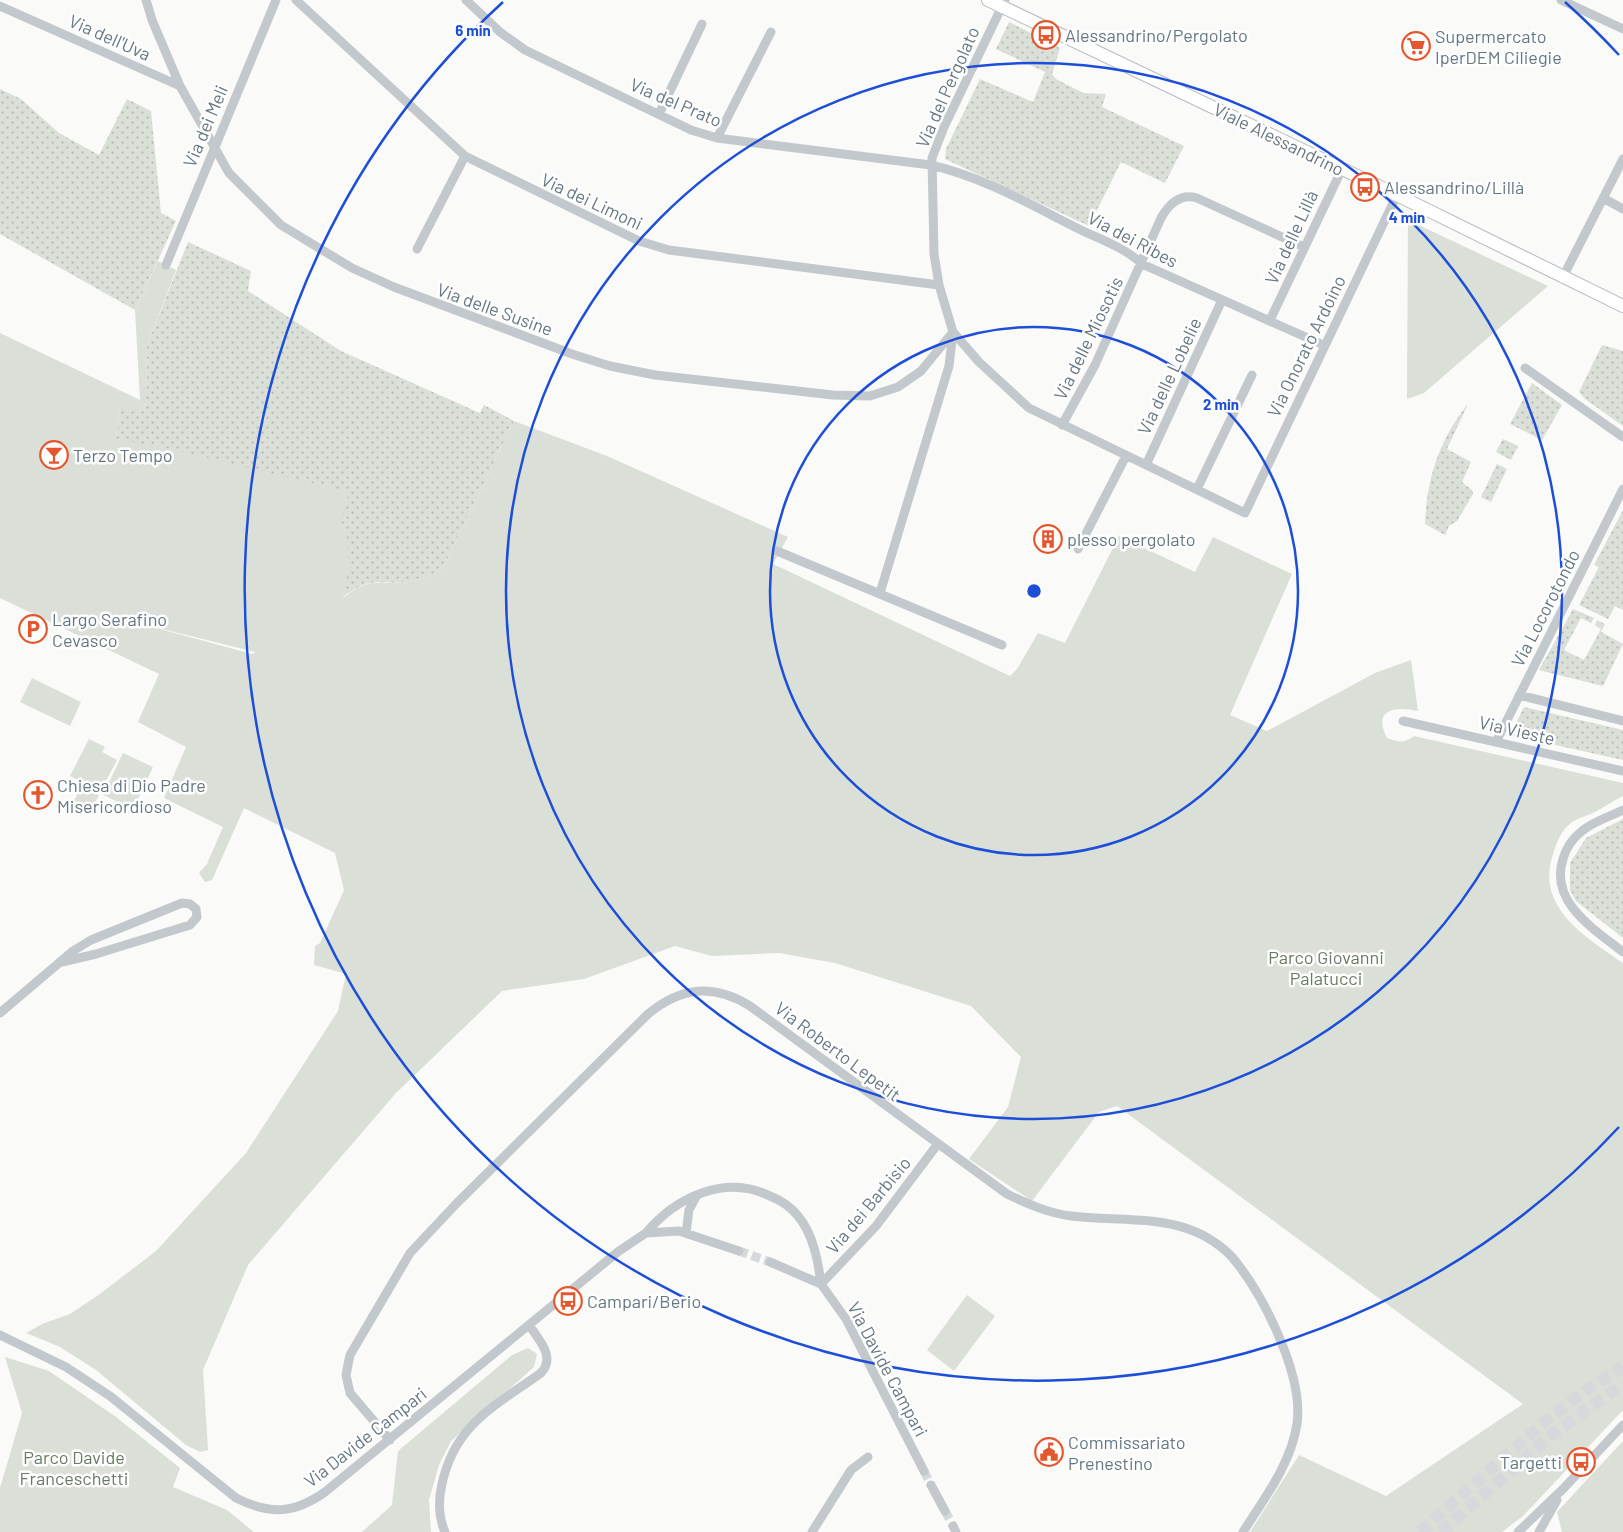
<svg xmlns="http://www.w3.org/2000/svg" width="1623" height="1532" viewBox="0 0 1623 1532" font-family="Barlow,sans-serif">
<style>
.grass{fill:url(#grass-dots)}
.green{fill:#dadfd7;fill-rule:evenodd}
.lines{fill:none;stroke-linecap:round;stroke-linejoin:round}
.street-tunnel{stroke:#d5d9db;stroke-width:9;stroke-dasharray:9 4.5;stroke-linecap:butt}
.secondary-tunnel{stroke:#d5d9db;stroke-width:12;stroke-dasharray:12 6;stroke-linecap:butt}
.secondary-casing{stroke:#b3babf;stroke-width:14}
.street{stroke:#c3c8cc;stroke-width:9}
.secondary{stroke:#fff;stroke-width:12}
.ring{fill:none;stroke:#1d4ed8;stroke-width:2.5}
.labels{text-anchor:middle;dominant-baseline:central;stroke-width:5;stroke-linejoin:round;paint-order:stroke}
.poi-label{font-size:18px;fill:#657683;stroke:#fff;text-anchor:start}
.street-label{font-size:18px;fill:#657683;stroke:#fff}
.park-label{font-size:18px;fill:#687a64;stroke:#fff}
.centre{fill:#1d4ed8;stroke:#fff;stroke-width:2.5}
.ring-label{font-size:15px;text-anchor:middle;font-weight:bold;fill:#1d4ed8;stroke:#fff;stroke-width:5;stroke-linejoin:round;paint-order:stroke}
</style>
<defs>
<pattern id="grass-dots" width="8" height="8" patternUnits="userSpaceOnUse" patternTransform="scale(1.25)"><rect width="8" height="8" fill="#dadfd7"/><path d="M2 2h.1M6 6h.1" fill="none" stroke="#b4b9b4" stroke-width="1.8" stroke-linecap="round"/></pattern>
</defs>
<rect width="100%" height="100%" fill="#fafaf8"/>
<!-- grass -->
<path class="grass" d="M 1009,22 L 1060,48 L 1052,74 L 1056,79 L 1083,93 L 1106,94 L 1102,107 L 1184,146 L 1165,183 L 1121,162 L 1089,226 L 945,159 L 946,149 L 980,79 L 1033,102 L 1045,72 L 996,49 Z
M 0,89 L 21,99 L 59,133 L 99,155 L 127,99 L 151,111 L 161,213 L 176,221 L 135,310 L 0,234 Z
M 188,242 L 251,271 L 248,291 L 341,351 L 480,413 L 484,405 L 514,421 L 442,570 C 432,574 420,580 409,582 C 377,585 371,575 342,598 C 349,568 351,551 341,521 L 116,439 L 120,409 L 141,409 L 146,403 L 147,345 Z
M 1602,345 L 1623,351 L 1623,426 L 1585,399 L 1579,392 Z
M 1532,383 L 1562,405 L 1542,440 L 1510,424 Z
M 1468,404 L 1447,449 L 1471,462 L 1462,482 L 1472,490 L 1473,494 L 1457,521 L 1449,526 L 1445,535 L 1425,524 C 1427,478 1439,440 1468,404 Z
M 1503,439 L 1518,446 L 1511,460 L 1496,452 Z
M 1497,464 L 1507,469 L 1491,502 L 1481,497 Z
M 1623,510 L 1623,610 L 1615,606 L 1608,619 L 1579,605 L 1599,567 L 1594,565 Z
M 1573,609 L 1594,618 L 1591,623 L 1581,618 L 1564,650 L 1584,660 L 1601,629 L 1595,625 L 1597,620 L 1605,624 L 1601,632 L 1623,644 L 1603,686 L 1539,670 Z
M 1524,707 L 1623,730 L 1623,760 L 1510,735 Z
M 1623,819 L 1623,938 L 1576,901 L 1570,890 L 1570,863 L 1586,838 Z"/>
<!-- green -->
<path class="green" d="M 1408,220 L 1548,286 L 1424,393 L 1407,399 Z
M 158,261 L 176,270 L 147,345 L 146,403 L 141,409 L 120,409 L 116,439 L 171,449 L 349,492 L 341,521 L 348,541 L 349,567 L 343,598 C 372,575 377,586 409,582 C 420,580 432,574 442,570 L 514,421 L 607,456 L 788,537 L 773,564 L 1010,676 L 1017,669 L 1038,633 L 1065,643 L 1119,536 L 1195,572 L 1213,537 L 1292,574 L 1230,715 L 1267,731 L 1375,673 L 1411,660 L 1418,711 C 1395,706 1372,709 1387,738 C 1399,743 1404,743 1414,736 L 1623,783 L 1623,796 C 1613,801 1603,808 1593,813 C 1586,816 1578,818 1572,822 C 1561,830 1557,842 1553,854 C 1535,908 1586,937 1623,963 L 1623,1410 L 1523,1516 L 1502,1532 L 1250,1532 L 1299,1455 L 1386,1496 L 1523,1404 L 1117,1106 L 1099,1112 L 1032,1201 L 969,1159 L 1008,1107 L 1021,1057 L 971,1006 L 835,963 L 779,953 L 712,956 L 675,946 L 584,979 L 502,991 L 396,1093 L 248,1265 L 203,1370 L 208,1450 L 200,1452 L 186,1445 L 96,1370 L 60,1347 L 26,1333 L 42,1324 L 70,1314 L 100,1294 L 156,1251 L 246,1153 L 338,1011 L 346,974 L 314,965 L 315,946 L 320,943 L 344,890 L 335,853 L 244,808 L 212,880 L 205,882 L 199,873 L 207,864 L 223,827 L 164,798 L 186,747 L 138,722 L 159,674 L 0,598 L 0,333 L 140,400 L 135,310 ZM 138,623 L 255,652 L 255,653 L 252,654 Z
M 32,678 L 81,702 L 70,726 L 20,702 Z
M 89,739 L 105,747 L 102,752 L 117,760 L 100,792 L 70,776 Z
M 123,753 L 153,767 L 133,809 L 103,795 Z
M 81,786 L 99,795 L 91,810 L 74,801 Z
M 967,1295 L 995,1316 L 954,1371 L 927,1350 Z
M 528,1348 L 537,1354 L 534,1367 L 451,1441 L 439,1465 L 429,1500 L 431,1532 L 362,1532 L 392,1505 L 398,1451 L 512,1355 Z
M 5,1357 L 49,1371 L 116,1417 L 180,1468 L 173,1487 L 227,1510 L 254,1532 L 0,1532 L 0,1488 L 22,1413 Z
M 1623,1441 L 1623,1532 L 1562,1532 L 1557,1512 Z"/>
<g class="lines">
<!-- street-tunnel -->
<path class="street-tunnel" d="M 739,1251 L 770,1262
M 924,1471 L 931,1485
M 945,1511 L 953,1526"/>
<!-- secondary-tunnel -->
<path class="secondary-tunnel" d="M 1420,1532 L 1548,1419 L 1585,1391 L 1623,1367
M 1441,1532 L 1555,1432 L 1623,1384"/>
<defs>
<path id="secondary" d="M 988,0 L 1397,195 L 1623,306"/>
</defs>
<!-- secondary casing -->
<use href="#secondary" class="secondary-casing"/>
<!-- street -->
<path class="street" d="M 146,0 L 152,20 L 180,86 L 229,173 L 281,225 L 352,268 L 394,287 L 572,354 L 610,366 L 655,375 L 833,395 L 870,396 L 898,387 L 921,371 L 953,332
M 296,0 L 465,156 L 639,241 L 669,250 L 939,285
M 466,0 L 500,32 L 525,50 L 691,130 L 717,138 L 931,165 C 983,177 1031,205 1079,229 C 1099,239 1126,248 1142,264 L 1319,343
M 1005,0 L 944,127 L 932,158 L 934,254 L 939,285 L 953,332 L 979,362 L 1029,408 L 1245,513 L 1397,195
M 1561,0 L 1623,29
M 0,6 L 180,86
M 659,114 L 702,24
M 717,138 L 771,32
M 1603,198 L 1623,209
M 417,249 L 465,156
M 166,265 L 276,0
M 1563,277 L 1623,159
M 1270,320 L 1342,169
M 1525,368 L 1623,437
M 1062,425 L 1095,365 L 1161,218 C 1169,204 1180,193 1197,198 L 1304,247
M 1146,465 L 1222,300
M 1197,489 L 1252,375
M 1078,549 L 1126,456
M 777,551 L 1002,645
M 880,593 L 949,366 L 953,332
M 1519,695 L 1623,721
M 1403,721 L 1623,771
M 1496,742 L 1623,489
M 1623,810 C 1609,817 1594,821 1582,831 C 1573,838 1566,848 1563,859 C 1549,902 1594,929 1623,952
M 0,1013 L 73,951 L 91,940 L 182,903 L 190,904 L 196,909 L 197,917 L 190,925 L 96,954 L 62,962
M 646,1233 C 676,1197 725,1174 770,1196 C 780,1200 791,1207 798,1216 C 813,1234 818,1260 821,1284
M 686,1233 L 689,1210 L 697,1195
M 770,1262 L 821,1284 L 846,1319 L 924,1471
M 821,1284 L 876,1226 L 937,1145
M 0,1335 L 66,1367 L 110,1396 L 236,1498 C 270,1515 294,1514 325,1492 L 619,1251 L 646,1233 L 679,1231 L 739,1251
M 390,1440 L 350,1393 L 346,1375 L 350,1355 L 410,1253 L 457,1203 L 648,1014 C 681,987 713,983 750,1006 L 1007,1194 C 1028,1204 1048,1213 1071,1216 C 1111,1221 1153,1216 1191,1230 C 1205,1235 1222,1246 1232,1257 C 1263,1294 1304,1375 1297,1424 C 1291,1464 1264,1499 1243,1532
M 931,1485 L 945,1511
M 953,1526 L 956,1532
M 445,1532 C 438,1516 438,1501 442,1484 C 455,1424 495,1406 541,1373 C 556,1357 539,1340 529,1325
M 812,1532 L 851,1470 L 868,1457
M 1518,1532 L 1563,1489 L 1623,1425
M 1539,1532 L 1557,1500"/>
<!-- secondary -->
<use href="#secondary" class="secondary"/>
</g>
<!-- distance rings -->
<g class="ring">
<circle cx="1034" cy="591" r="264"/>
<circle cx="1034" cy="591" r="528"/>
<path d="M1619 1127A793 793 0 1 1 503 2M1565 2A793 793 0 0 1 1619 55"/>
</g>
<!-- icons -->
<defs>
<symbol id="bus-ring" viewBox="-11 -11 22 22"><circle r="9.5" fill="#fff" stroke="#e4572e" stroke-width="1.5"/><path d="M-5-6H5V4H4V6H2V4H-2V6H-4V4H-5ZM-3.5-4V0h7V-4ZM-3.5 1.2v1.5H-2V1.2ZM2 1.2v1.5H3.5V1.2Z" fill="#e4572e"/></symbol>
<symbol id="supermarket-ring" viewBox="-11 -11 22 22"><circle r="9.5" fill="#fff" stroke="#e4572e" stroke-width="1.5"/><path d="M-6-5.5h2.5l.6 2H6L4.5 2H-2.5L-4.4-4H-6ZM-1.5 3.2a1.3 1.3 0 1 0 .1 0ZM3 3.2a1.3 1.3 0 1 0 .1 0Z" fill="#e4572e"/></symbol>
<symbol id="bar-ring" viewBox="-11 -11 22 22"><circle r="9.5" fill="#fff" stroke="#e4572e" stroke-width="1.5"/><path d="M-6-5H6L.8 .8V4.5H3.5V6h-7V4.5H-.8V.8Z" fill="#e4572e"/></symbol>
<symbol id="building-ring" viewBox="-11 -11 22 22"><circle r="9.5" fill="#fff" stroke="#e4572e" stroke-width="1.5"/><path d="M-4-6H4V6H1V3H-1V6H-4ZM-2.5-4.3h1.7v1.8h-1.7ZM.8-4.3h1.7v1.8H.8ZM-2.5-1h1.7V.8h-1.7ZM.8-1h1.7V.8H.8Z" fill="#e4572e"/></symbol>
<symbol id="parking-ring" viewBox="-11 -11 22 22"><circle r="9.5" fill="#fff" stroke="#e4572e" stroke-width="1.5"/><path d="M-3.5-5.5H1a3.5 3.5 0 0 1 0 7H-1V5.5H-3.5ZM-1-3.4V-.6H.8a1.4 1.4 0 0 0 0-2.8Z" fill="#e4572e"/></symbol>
<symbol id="church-ring" viewBox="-11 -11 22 22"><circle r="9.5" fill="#fff" stroke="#e4572e" stroke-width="1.5"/><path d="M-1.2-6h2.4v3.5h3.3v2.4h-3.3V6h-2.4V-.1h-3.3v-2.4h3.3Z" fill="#e4572e"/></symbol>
<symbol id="civic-ring" viewBox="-11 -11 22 22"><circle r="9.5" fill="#fff" stroke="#e4572e" stroke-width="1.5"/><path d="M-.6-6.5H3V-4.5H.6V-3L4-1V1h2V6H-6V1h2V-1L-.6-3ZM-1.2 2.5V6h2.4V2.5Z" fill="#e4572e"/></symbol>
</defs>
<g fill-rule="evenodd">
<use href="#bus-ring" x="1030" y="19" width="32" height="32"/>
<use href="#supermarket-ring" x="1400" y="30" width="32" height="32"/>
<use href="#bus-ring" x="1349" y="171" width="32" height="32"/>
<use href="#bar-ring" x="38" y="439" width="32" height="32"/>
<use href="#building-ring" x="1032" y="523" width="32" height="32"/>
<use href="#parking-ring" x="17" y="613" width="32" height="32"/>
<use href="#church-ring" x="22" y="779" width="32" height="32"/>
<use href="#bus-ring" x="552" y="1285" width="32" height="32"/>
<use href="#civic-ring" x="1033" y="1436" width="32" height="32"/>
<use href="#bus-ring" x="1565" y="1446" width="32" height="32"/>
</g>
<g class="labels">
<!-- poi labels -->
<g class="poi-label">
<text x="1065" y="35">Alessandrino/Pergolato</text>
<text x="1435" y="36">Supermercato<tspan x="1435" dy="21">IperDEM Ciliegie</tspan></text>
<text x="1384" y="187">Alessandrino/Lillà</text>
<text x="73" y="455">Terzo Tempo</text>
<text x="1067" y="539">plesso pergolato</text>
<text x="52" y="619">Largo Serafino<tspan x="52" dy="21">Cevasco</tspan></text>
<text x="57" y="785">Chiesa di Dio Padre<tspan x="57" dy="21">Misericordioso</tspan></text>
<text x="587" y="1301">Campari/Berio</text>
<text x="1068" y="1442">Commissariato<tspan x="1068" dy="21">Prenestino</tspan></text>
<text x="1562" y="1462" text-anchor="end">Targetti</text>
</g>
<!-- street labels -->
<g class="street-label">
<text transform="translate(110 37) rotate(24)">Via dell'Uva</text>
<text transform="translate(947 87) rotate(-66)">Via del Pergolato</text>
<text transform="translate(676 102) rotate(23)">Via del Prato</text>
<text transform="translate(205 126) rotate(-67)">Via dei Meli</text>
<text transform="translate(1279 139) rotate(26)">Viale Alessandrino</text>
<text transform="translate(592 201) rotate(25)">Via dei Limoni</text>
<text transform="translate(1291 237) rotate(-65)">Via delle Lillà</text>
<text transform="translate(1133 239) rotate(28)">Via dei Ribes</text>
<text transform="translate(495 309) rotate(20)">Via delle Susine</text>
<text transform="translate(1088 338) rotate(-64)">Via delle Miosotis</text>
<text transform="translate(1306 346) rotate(-64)">Via Onorato Ardoino</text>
<text transform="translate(1169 376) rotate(-65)">Via delle Lobelie</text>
<text transform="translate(1545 608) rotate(-63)">Via Locorotondo</text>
<text transform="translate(1517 730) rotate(13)">Via Vieste</text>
<text transform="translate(838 1051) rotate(37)">Via Roberto Lepetit</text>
<text transform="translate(868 1205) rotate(-50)">Via dei Barbisio</text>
<text transform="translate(888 1369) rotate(62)">Via Davide Campari</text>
<text transform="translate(365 1437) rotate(-38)">Via Davide Campari</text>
</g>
<!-- park labels -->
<g class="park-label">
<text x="1326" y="957">Parco Giovanni<tspan x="1326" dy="21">Palatucci</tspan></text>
<text x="74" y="1457">Parco Davide<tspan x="74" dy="21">Franceschetti</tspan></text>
</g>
</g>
<circle cx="1034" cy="591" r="8" class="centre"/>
<g class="ring-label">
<text x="473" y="36">6 min</text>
<text x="1407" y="223">4 min</text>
<text x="1221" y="410">2 min</text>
</g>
</svg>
